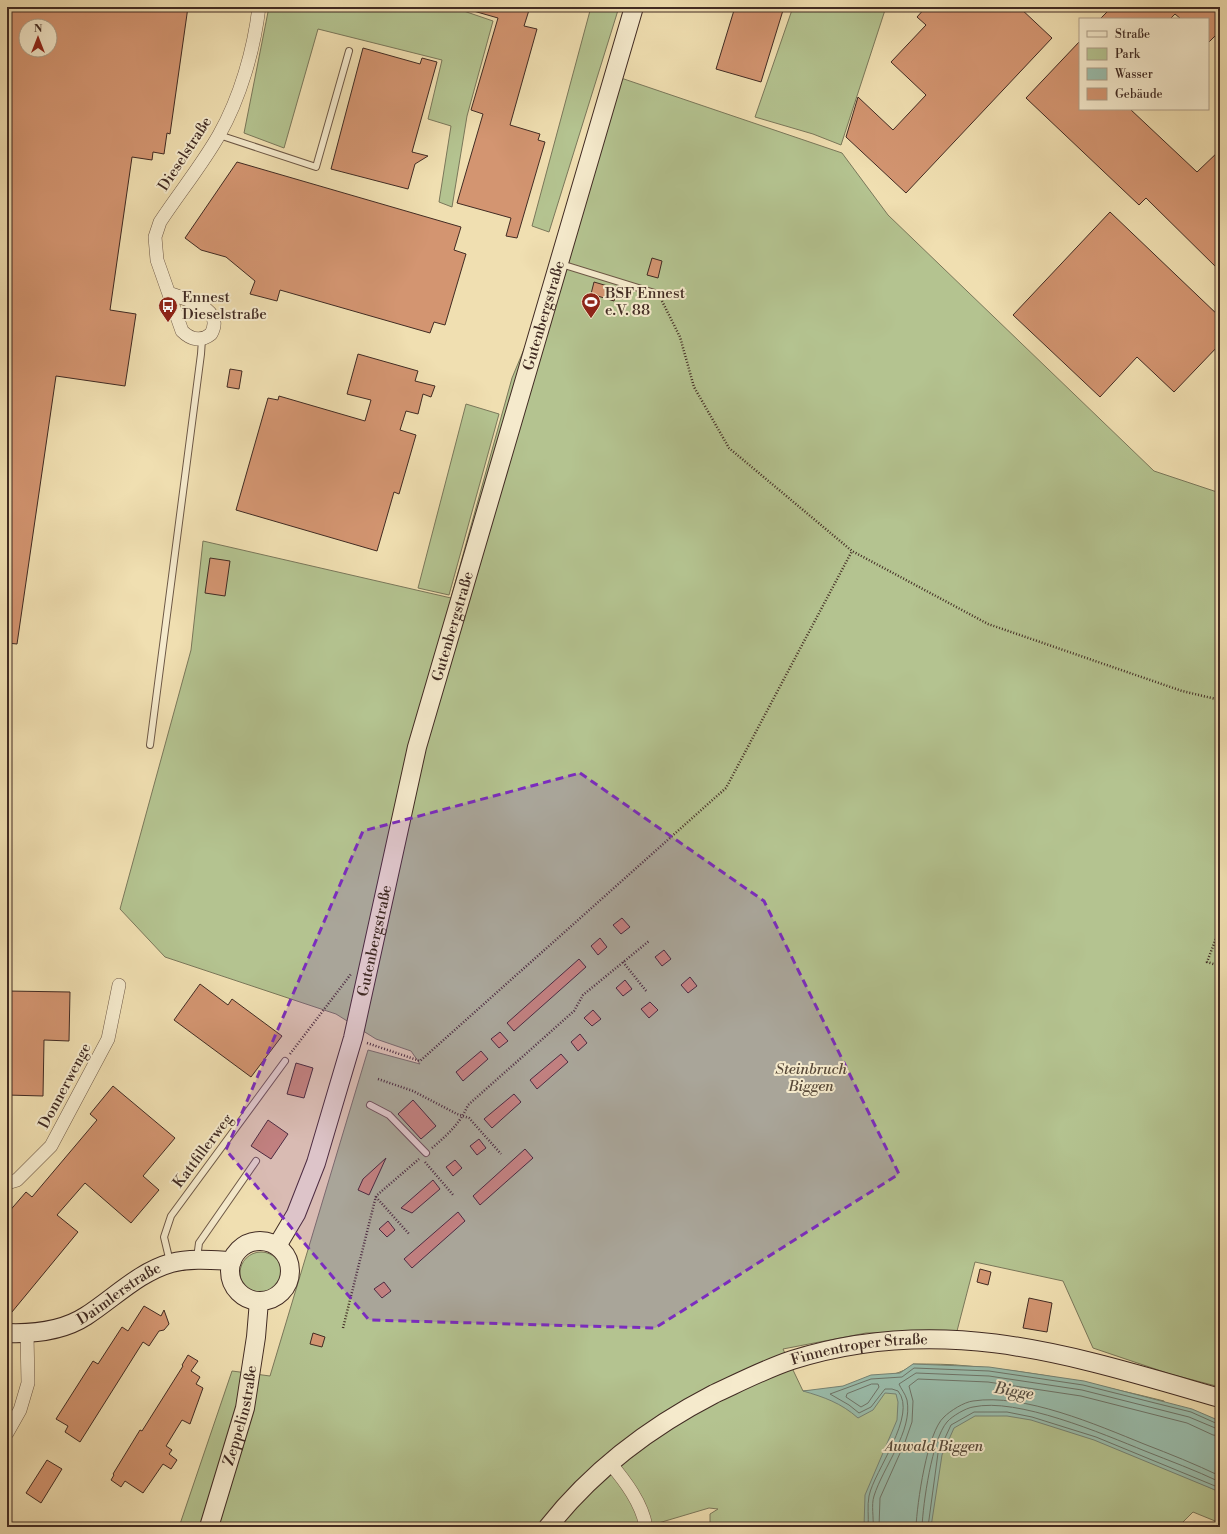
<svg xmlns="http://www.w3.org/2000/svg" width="1227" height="1534" viewBox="0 0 1227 1534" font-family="'Libre Bodoni',serif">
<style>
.green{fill:#b4c390;stroke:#7a775a}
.water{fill:#9abdac;stroke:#768375}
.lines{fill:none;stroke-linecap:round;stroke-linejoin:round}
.shore{stroke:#6e7468;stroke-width:1}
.building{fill:#d39571;stroke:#412b23;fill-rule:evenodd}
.lane-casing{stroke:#6d5846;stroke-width:8}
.street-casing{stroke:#6d5846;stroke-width:14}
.secondary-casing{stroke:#412b23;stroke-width:20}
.path{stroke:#412b23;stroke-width:2.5;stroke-dasharray:1 2;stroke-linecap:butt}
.lane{stroke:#f5eacc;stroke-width:6}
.street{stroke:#f5eacc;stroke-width:13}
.secondary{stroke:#f5eacc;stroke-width:18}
.marked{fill:#7b2cbf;fill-opacity:0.2;stroke:#7b2cbf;stroke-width:3;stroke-dasharray:8 5;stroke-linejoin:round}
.labels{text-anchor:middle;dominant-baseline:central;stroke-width:4;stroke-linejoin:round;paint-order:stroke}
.street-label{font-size:15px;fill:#412b23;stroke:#f5eacc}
.poi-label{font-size:15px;fill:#412b23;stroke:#f5eacc;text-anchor:start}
.park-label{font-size:15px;font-style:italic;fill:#584939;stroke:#f5eacc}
.water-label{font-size:16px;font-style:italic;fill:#575045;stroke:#f5eacc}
</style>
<rect width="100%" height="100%" fill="#f0dfb1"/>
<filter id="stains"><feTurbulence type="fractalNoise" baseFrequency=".005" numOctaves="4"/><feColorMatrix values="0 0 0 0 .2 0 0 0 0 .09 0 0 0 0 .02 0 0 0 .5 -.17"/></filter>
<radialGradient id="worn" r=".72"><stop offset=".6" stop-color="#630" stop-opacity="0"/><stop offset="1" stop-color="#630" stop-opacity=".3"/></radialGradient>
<!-- green -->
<path class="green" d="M 269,7 L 452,7 L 493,21 L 467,116 L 452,207 L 439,202 L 451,126 L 428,119 L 442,60 L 318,29 L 284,148 L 244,133 Z
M 591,7 L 619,7 L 549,232 L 532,226 Z
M 793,7 L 886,7 L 841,145 L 813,134 L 755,117 Z
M 621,78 L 842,153 L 888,215 L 1154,471 L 1220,493 L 1220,1387 L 1170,1374 L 1093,1348 L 1063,1281 L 975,1262 L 957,1331 L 866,1333 L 783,1349 L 803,1391 C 810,1390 817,1391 824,1390 C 841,1387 905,1376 913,1364 C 931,1364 950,1364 968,1366 C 1034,1371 1100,1385 1164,1401 L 1186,1477 L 1220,1492 L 1220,1523 L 1193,1512 L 1178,1527 L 710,1527 L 710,1514 L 718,1509 L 709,1508 L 645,1527 L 179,1527 L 232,1371 L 270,1376 L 368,1050 L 420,1064 L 411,1051 L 376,1039 L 336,1014 L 165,957 L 120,909 L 191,650 L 203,541 L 451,598 L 512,378 L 560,263 Z
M 466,404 L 499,414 L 449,595 L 418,588 Z
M240 1273a21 21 0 1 1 42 0a21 21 0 1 1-42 0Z"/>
<!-- water -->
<path class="water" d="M 913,1364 L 989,1367 L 1084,1381 L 1192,1409 L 1220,1421 L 1220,1492 L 1094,1440 L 1031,1420 L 1007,1416 L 975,1416 L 954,1428 L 942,1455 L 931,1527 L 864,1527 L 865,1495 L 897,1420 L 898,1402 L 896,1394 L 885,1393 L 873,1410 L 858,1418 C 841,1403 824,1397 803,1391 L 843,1386 L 871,1375 L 900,1373 Z"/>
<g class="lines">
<!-- shore -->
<path class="shore" d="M 872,1384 L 878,1384 L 879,1387 L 868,1403 L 861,1407 L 846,1397 L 847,1394 Z
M 868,1527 C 869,1517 867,1506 869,1496 C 874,1471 918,1415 898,1391 L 892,1389 L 885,1389 L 871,1407 L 859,1413 L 849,1405 L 830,1394 L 871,1379 L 902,1377 L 914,1368 L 989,1371 L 1083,1385 L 1191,1412 L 1220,1425
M 873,1527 C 874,1518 871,1505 874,1496 C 883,1467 913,1431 907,1400 C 905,1393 901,1389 899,1384 L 916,1373 L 989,1376 L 1082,1390 L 1189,1417 L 1220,1430
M 879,1527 L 880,1498 L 905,1442 L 912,1422 L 913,1401 L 909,1386 L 918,1379 L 988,1382 L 1081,1396 L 1187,1423 L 1213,1435 L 1220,1436
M 916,1527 C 917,1504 927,1432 944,1417 C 950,1411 964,1402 973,1401 C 1024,1393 1097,1425 1144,1444 C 1170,1454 1195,1464 1220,1476
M 922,1527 C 923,1504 932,1439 947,1422 C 952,1416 966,1408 973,1407 C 1017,1397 1103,1434 1145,1451 C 1170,1461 1195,1470 1220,1482
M 928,1527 L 938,1453 L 951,1425 L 974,1412 L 1007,1412 L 1032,1417 L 1096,1437 L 1220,1488"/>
</g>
<!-- building -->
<path class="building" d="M 7,7 L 188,7 L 170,134 L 167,133 L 164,154 L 153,152 L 152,160 L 132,157 L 110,310 L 136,314 L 125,386 L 56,376 L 17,644 L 7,643 ZM 26,26 L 50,26 L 50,50 L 26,50 Z
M 470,7 L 530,7 L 524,26 L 537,29 L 510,125 L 540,134 L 538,140 L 545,142 L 517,238 L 506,236 L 511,218 L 457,203 L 483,114 L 471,110 L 498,18 L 470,10 Z
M 735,7 L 784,7 L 761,82 L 716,69 Z
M 926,7 L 1019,7 L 1052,38 L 906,193 L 846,137 L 858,97 L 893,130 L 926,95 L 891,62 L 926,25 L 917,17 Z
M 1112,7 L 1220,7 L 1220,31 L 1208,43 L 1208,19 L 1181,19 L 1175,14 L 1170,19 L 1100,19 Z
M 1080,41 L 1080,109 L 1130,109 L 1197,172 L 1220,150 L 1220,271 L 1146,198 L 1139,205 L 1026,98 Z
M 363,48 L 420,64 L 422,58 L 437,62 L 412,152 L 428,156 L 415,164 L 408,189 L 331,169 Z
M 237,162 L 461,227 L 454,250 L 466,254 L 445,325 L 434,322 L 430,333 L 280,290 L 277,301 L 250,294 L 255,281 L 226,257 L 201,250 L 185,238 Z
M 1110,212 L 1220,317 L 1220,344 L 1174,392 L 1137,357 L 1100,397 L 1013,315 Z
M 652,258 L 662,261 L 658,278 L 647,275 Z
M 594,282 L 618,289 L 614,301 L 591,294 Z
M 358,354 L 418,371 L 415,381 L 435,386 L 431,397 L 423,394 L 418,414 L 406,411 L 400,430 L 416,435 L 399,494 L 394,492 L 377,551 L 236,510 L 268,398 L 278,400 L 279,396 L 365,421 L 371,400 L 347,394 Z
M 230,369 L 242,371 L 239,389 L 227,387 Z
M 210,558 L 230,561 L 225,596 L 205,593 Z
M 622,918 L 630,927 L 621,934 L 613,925 Z
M 600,938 L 607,947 L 598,955 L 591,946 Z
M 664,950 L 671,959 L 662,966 L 655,957 Z
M 579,959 L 586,967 L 514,1031 L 507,1023 Z
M 690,977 L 697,986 L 688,993 L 681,985 Z
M 625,980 L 632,989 L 623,996 L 616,988 Z
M 200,984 L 228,1005 L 232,999 L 282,1036 L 251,1077 L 174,1020 Z
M 7,991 L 70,992 L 69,1041 L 44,1040 L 43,1096 L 7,1095 Z
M 650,1002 L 658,1010 L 649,1018 L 641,1009 Z
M 593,1010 L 601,1019 L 592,1026 L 584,1018 Z
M 500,1032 L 508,1041 L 499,1048 L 491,1039 Z
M 580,1034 L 587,1043 L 578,1051 L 571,1042 Z
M 481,1051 L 488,1059 L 463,1081 L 456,1072 Z
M 561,1054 L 568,1062 L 537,1089 L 530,1080 Z
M 296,1063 L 313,1068 L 304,1098 L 287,1094 Z
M 113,1086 L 175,1138 L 143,1176 L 159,1190 L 131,1223 L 85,1183 L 57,1215 L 78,1232 L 7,1318 L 7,1214 L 26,1192 L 32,1197 L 97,1120 L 90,1114 Z
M 514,1094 L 521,1102 L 492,1128 L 484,1119 Z
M 413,1100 L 436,1126 L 421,1139 L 398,1114 Z
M 268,1120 L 288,1134 L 271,1159 L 251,1146 Z
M 479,1139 L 486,1148 L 477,1155 L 470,1146 Z
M 525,1149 L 533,1158 L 480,1205 L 473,1196 Z
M 386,1158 L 369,1195 L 358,1190 L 363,1179 Z
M 455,1160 L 462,1168 L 453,1176 L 446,1167 Z
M 433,1180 L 440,1189 L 412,1213 L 401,1208 Z
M 458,1212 L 465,1221 L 412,1268 L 404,1259 Z
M 388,1221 L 395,1230 L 387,1237 L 379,1229 Z
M 980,1269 L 991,1272 L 988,1285 L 977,1282 Z
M 384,1282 L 391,1291 L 382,1298 L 374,1289 Z
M 1029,1298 L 1052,1303 L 1047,1332 L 1023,1328 Z
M 144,1306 L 161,1316 L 164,1310 L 169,1324 L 164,1330 L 159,1331 L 149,1346 L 143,1342 L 80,1442 L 65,1432 L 68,1426 L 56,1419 L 93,1361 L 98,1364 L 122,1327 L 128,1331 Z
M 313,1333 L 325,1337 L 322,1347 L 310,1344 Z
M 188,1355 L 198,1361 L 191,1371 L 200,1377 L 196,1384 L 203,1388 L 190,1424 L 182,1420 L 166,1446 L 172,1450 L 169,1454 L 177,1460 L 171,1469 L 163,1464 L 143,1493 L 125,1481 L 121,1487 L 111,1480 L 114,1475 L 113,1474 L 140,1430 L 142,1431 L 183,1366 L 182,1365 Z
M 47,1460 L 62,1469 L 41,1503 L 26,1493 Z"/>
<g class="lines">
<defs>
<path id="lane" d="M 219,135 L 316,167 L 349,51
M 561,264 L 658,294
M 150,745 L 201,354 L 202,339
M 370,1105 L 389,1115 L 426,1153
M 197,1258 L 199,1243 L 256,1161
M 170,1262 L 164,1237 L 171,1216 L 285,1061"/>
<path id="street" d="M 169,293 C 187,300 225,308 211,334 C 201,342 191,340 182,331 L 157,260 L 155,237 L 160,222 C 179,193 202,165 219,135 C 240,98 254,50 259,7
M 7,1183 L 17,1180 L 51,1146 L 108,1039 L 119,985
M 7,1433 L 20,1410 L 28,1383 L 27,1334
M 610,1463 C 625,1481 642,1503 646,1527"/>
<g id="secondary">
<circle cx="260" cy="1271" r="30"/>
<path id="s1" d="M 277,1246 L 296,1214 L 316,1163 L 353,1038 L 417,747 L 634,7"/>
<path id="s2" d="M 7,1333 C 34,1334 63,1331 86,1316 C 114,1298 139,1272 171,1263 C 191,1258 212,1260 232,1261"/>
<path id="s3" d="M 209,1527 L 245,1408 L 256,1337 L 259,1301"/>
<path id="s4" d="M 548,1527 C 593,1470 650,1427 714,1394 C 740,1382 765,1369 792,1360 C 944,1312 1074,1356 1220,1398"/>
</g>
</defs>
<!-- lane casing -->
<use href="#lane" class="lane-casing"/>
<!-- street casing -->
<use href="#street" class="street-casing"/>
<!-- secondary casing -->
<use href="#secondary" class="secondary-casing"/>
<!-- path -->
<path class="path" d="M 662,301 L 680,337 L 694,387 L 729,448 L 852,551 L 988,624 L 1182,691 L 1220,700
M 1220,928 L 1207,962 L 1220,966
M 623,962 L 647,992
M 367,1043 L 420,1061 L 726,788 L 852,551
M 290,1054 L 351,974
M 378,1079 L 413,1091 L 457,1114 L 469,1118 L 501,1154
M 432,1148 C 447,1135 460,1124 468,1105 L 574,1011 L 583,995 L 649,941
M 425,1162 L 454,1196
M 376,1197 L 410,1235
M 343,1328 L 376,1196 L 419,1159"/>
<!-- lane -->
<use href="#lane" class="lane"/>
<!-- street -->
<use href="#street" class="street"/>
<!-- secondary -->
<use href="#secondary" class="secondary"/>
</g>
<!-- marked area -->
<path class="marked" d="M 580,773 L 764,901 L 899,1174 L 655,1328 L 369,1320 L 226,1150 L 363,831 Z"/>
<!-- icons -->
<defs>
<symbol id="stadium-pin" viewBox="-11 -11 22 30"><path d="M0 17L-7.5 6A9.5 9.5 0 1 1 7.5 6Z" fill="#8f2418" stroke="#f5eacc"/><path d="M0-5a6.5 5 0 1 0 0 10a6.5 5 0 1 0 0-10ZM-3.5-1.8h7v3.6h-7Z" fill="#fff"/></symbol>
<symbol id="bus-pin" viewBox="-11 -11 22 30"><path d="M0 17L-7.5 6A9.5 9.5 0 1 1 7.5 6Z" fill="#8f2418" stroke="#f5eacc"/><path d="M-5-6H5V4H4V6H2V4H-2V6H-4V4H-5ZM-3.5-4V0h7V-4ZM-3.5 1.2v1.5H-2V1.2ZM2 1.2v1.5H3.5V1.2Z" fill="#fff"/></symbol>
</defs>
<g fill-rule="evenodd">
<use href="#stadium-pin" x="580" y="291" width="22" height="30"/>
<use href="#bus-pin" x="157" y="295" width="22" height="30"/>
</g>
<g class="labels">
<!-- street labels -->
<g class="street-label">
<text transform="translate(185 154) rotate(-57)">Dieselstraße</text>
<text stroke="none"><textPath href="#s1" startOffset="970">Gutenbergstraße</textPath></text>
<text stroke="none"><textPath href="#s1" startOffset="646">Gutenbergstraße</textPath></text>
<text stroke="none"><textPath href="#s1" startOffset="322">Gutenbergstraße</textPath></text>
<text transform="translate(65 1086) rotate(-62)">Donnerwenge</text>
<text transform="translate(203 1151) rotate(-53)">Kattfillerweg</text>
<text stroke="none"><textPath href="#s2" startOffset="122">Daimlerstraße</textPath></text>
<text stroke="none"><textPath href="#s4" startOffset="368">Finnentroper Straße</textPath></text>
<text stroke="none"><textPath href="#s3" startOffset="116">Zeppelinstraße</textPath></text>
</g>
<!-- poi labels -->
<g class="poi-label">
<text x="605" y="293">BSF Ennest<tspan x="605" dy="17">e.V. 88</tspan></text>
<text x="182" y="297">Ennest<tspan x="182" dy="17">Dieselstraße</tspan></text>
</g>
<!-- park labels -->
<g class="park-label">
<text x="811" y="1069">Steinbruch<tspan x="811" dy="17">Biggen</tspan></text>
<text x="934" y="1446">Auwald Biggen</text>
</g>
<!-- water labels -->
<g class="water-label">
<text transform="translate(1014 1391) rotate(10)">Bigge</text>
</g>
</g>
<!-- margin -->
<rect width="1227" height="1534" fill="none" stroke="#f0dfb1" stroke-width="24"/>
<rect x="8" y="8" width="1211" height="1518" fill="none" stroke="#412b23" stroke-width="2"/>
<rect x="12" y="12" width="1203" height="1510" fill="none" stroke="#412b23"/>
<!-- legend -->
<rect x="1079" y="18" width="130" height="92" fill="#f5eacc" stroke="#ad9e88"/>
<rect x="1087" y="31" width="20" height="6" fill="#f5eacc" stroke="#ad9e88"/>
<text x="1115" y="38" font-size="12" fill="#412b23">Straße</text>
<rect x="1087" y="48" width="20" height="12" fill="#b4c390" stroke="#ad9e88"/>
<text x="1115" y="58" font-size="12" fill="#412b23">Park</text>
<rect x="1087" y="68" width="20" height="12" fill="#9abdac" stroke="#ad9e88"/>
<text x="1115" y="78" font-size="12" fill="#412b23">Wasser</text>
<rect x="1087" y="88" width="20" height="12" fill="#d39571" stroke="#ad9e88"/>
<text x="1115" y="98" font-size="12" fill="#412b23">Gebäude</text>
<!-- north arrow -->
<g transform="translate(38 38)"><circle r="19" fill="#f5eacc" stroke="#ad9e88"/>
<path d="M0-3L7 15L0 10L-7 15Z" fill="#8f2418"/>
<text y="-6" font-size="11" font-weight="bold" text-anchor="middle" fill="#412b23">N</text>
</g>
<rect width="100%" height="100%" filter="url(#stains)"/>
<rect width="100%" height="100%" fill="url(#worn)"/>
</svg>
